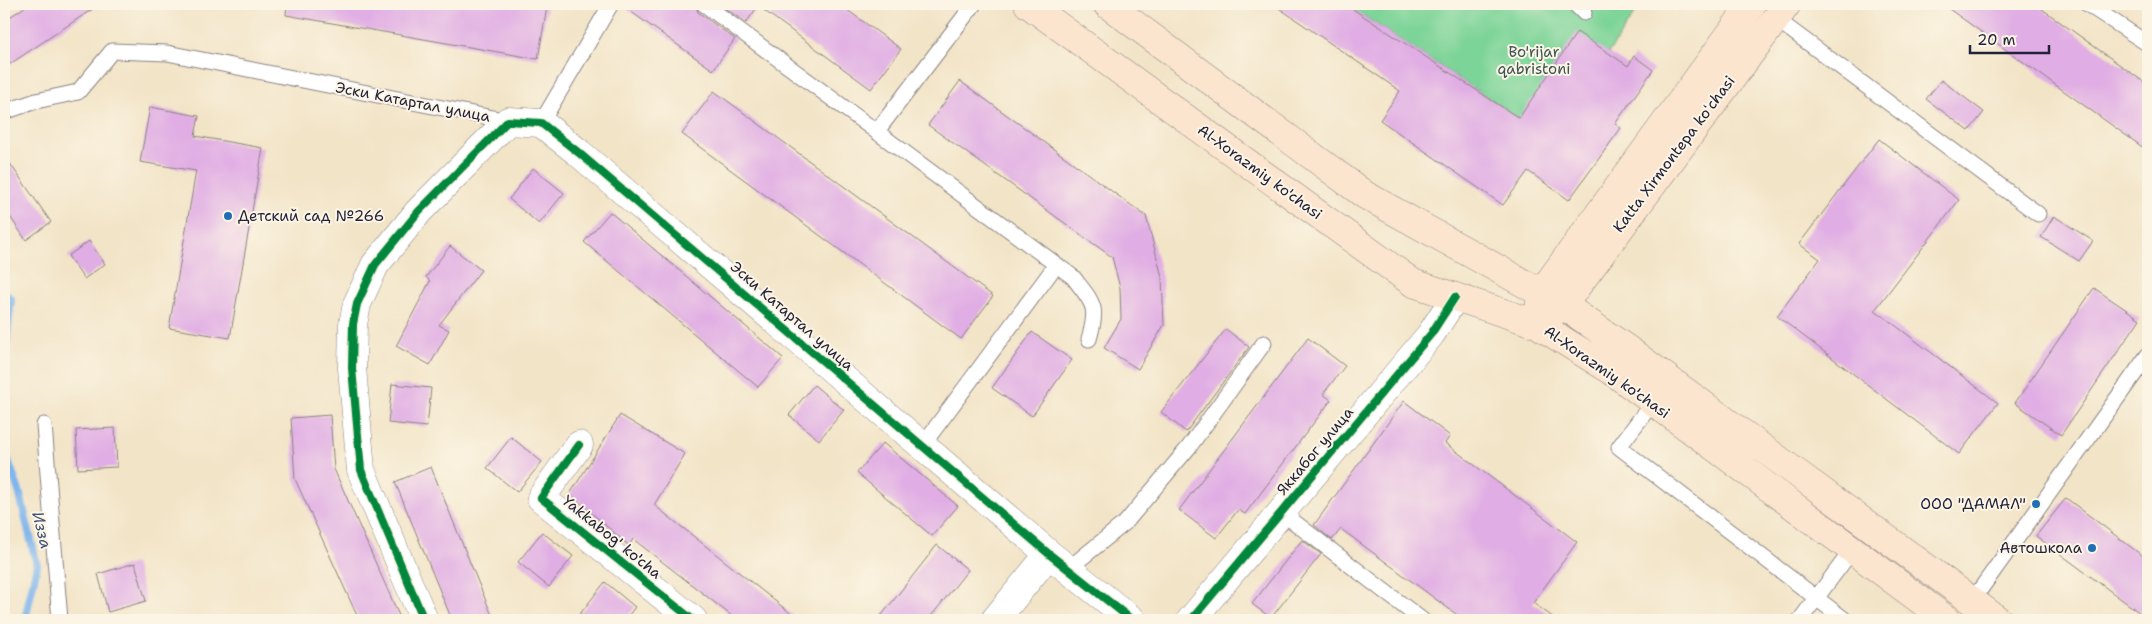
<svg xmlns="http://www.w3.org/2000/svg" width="2152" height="624" viewBox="0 0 2152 624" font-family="'Shantell Sans',sans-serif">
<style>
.green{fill:#7dd498;stroke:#507b6a}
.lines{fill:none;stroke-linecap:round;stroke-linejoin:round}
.stream{stroke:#7db5ed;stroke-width:8}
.building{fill:#e0ade4}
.lane-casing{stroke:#8a8381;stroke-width:17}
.street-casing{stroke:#8a8381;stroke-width:29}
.secondary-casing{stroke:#8a8381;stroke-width:29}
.lane{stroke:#fff;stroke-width:15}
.street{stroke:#fff;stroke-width:28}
.secondary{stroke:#fce5cf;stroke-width:28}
.cycleway-casing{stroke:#fcf5e5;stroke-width:11}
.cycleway{stroke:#00873e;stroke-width:8}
.poi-dot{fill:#1f6fb2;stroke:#fcf5e5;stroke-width:2}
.labels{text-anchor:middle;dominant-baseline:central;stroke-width:4;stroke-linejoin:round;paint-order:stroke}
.park-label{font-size:15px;fill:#3d5757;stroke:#fcf5e5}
.street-label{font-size:15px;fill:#22223b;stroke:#fcf5e5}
.poi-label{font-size:15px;fill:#22223b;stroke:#fcf5e5;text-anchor:end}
.water-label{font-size:16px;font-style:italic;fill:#425579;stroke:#fcf5e5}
</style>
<rect width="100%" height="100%" fill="#fcf5e5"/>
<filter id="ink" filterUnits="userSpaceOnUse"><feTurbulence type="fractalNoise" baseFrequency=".02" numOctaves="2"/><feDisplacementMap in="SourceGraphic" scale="10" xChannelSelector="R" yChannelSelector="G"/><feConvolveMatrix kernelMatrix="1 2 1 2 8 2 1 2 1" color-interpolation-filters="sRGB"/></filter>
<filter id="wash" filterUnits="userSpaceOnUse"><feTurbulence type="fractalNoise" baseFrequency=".0096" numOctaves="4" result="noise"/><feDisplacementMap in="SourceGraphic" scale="20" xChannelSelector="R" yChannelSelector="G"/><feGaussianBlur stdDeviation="1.12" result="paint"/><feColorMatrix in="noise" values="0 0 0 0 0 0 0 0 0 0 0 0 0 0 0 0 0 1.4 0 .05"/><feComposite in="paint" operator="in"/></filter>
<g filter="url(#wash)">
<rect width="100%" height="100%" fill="#f2e4c7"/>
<!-- green -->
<path class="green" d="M 1345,4 L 1641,4 L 1551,139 Z"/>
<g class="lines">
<!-- stream -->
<path class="stream" d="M 4,293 L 11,299 L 4,362
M 4,449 L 19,491 L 37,565 L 25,620"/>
</g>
<g id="blocks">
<!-- building -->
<path class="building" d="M 29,4 L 100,4 L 4,68 L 4,21 Z
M 287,4 L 527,4 L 547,7 L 538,59 L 286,15 Z
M 620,4 L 695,4 L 698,12 L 735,39 L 713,70 Z
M 719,4 L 839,4 L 901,49 L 871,89 L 758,6 L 746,23 Z
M 1273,4 L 1345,4 L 1519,118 L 1577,32 L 1628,66 L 1634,56 L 1653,70 L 1615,124 L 1621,128 L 1569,200 L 1528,171 L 1503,205 L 1380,120 L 1400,91 Z
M 1942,4 L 2035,4 L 2148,85 L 2148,151 Z
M 1941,80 L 1984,112 L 1969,131 L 1926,99 Z
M 960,81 L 1146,216 L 1162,277 L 1164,325 L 1138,369 L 1104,348 L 1121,319 L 1120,288 L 1112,257 L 928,125 Z
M 714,91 L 993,296 L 961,339 L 682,134 Z
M 150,107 L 199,116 L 195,136 L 263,148 L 230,338 L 169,328 L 196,171 L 140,162 Z
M 1879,139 L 1959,200 L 1875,310 L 1998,403 L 1959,454 L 1777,316 L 1820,259 L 1799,244 Z
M 4,155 L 51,222 L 26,240 L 4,208 Z
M 533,168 L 564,193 L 539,224 L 509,199 Z
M 610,212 L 783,358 L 758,387 L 584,242 Z
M 2054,216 L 2093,241 L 2079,261 L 2041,237 Z
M 89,241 L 105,264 L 84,279 L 68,256 Z
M 450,246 L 481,270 L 439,325 L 449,330 L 430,365 L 396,346 L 430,281 L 426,277 Z
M 2094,288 L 2140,319 L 2061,435 L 2015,403 Z
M 1226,329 L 1249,347 L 1186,432 L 1161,412 Z
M 1032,332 L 1072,360 L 1032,416 L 992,388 Z
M 1308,338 L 1345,366 L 1323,394 L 1331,400 L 1245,514 L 1238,510 L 1216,538 L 1179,510 Z
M 392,384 L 431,388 L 427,427 L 388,423 Z
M 814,385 L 844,410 L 819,440 L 789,415 Z
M 1404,401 L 1450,436 L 1445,443 L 1577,542 L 1533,603 L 1557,620 L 1464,620 L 1341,529 L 1332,540 L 1314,525 Z
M 330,415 L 334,469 L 401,620 L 359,620 L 295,479 L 291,418 Z
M 620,415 L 685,454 L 654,505 L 799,620 L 737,620 L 633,539 L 629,546 L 570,494 Z
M 115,428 L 117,467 L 78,469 L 76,430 Z
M 511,437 L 542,462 L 517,492 L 487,468 Z
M 883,443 L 958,506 L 932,536 L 857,473 Z
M 431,467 L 478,582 L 494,620 L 452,620 L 395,482 Z
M 2066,498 L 2148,560 L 2148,619 L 2036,536 Z
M 542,532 L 573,556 L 549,587 L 518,562 Z
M 1302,540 L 1321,554 L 1271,618 L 1252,604 Z
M 937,545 L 968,570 L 928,620 L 878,620 Z
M 135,563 L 146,601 L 108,612 L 98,574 Z
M 605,582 L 635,607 L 625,620 L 575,620 Z"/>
</g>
</g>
<g filter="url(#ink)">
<use href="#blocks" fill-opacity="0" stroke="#8a8381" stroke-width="1"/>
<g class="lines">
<defs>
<path id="lane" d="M 704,4 L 1073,277 C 1093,303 1099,306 1089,339
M 1575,4 L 1584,13
M 2087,4 L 2148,44
M 1776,19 L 2038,214
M 4,109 L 10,110 L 36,101 L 78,92 L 112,51 L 167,53 L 508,121
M 541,123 L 611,4
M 877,131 L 974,4
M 1653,402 L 1619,447 L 1845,620
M 44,425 L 60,620
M 922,446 L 1056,265
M 1281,512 L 1422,620
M 1068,569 L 1126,522 L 1189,447 L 1264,343
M 1972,601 L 2148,355
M 1800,620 L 1852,550"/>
<path id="street" d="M 579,445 L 541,498 L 693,620
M 424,620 L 361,470 L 352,368 L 353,324 L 357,304 L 375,265 L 419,211 L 508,121 L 541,123 L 579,153 L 1049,554 L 1132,620
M 995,620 L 1049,554
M 1191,620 L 1431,334 L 1455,297"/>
<path id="secondary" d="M 1028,4 L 1413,283 L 1537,324 L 1612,371 L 1947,620
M 1107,4 L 1365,195 L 1563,305 L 1627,349 L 1998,620
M 1539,311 L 1541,293 L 1752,4
M 1549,316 L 1563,305 L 1787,4"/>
</defs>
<!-- lane casing -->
<use href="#lane" class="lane-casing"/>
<!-- street casing -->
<use href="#street" class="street-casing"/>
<!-- secondary casing -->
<use href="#secondary" class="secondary-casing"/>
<!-- lane -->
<use href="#lane" class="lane"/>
<!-- street -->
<use href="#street" class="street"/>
<!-- secondary -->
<use href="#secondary" class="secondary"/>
<defs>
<path id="cycleway" d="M 579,445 L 541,498 L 693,620
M 424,620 L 361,470 L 352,368 L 353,324 L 357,304 L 375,265 L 419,211 L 508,121 L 541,123 L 579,153 L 1049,554 L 1132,620
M 1191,620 L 1431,334 L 1455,297"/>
</defs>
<!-- cycleway casing -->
<use href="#cycleway" class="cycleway-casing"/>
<!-- cycleway -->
<use href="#cycleway" class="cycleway"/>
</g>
</g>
<!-- markers -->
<g class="poi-dot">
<circle cx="228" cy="216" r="5"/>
<circle cx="2036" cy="504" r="5"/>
<circle cx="2092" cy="548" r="5"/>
</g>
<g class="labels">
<!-- park labels -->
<g class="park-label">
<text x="1534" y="52">Bo'rijar<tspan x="1534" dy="17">qabristoni</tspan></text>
</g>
<!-- street labels -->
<g class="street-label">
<text transform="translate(413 102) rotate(11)">Эски Катартал улица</text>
<text transform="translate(1674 154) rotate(-53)">Katta Xirmontepa koʻchasi</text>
<text transform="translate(1260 172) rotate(36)">Al-Xorazmiy ko'chasi</text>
<text transform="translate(792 316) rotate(41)">Эски Катартал улица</text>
<text transform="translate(1607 372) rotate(35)">Al-Xorazmiy ko'chasi</text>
<text transform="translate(1315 451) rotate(-50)">Яккабог улица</text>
<text transform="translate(612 537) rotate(39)">Yakkabog' ko'cha</text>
</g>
<!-- poi labels -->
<g class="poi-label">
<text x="238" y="216" text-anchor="start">Детский сад №266</text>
<text x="2026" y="504">ООО "ДАМАЛ"</text>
<text x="2082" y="548">Автошкола</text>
</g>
<!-- water labels -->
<g class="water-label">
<text transform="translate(42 530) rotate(76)">Изза</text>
</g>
</g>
<!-- margin -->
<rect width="2152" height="624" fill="none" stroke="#fcf5e5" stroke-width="20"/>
<!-- scale -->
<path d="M1970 45v8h79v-8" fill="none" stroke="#22223b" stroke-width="2.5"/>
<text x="1977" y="45" font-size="15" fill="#22223b" stroke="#fcf5e5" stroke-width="4" paint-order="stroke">20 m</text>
</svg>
